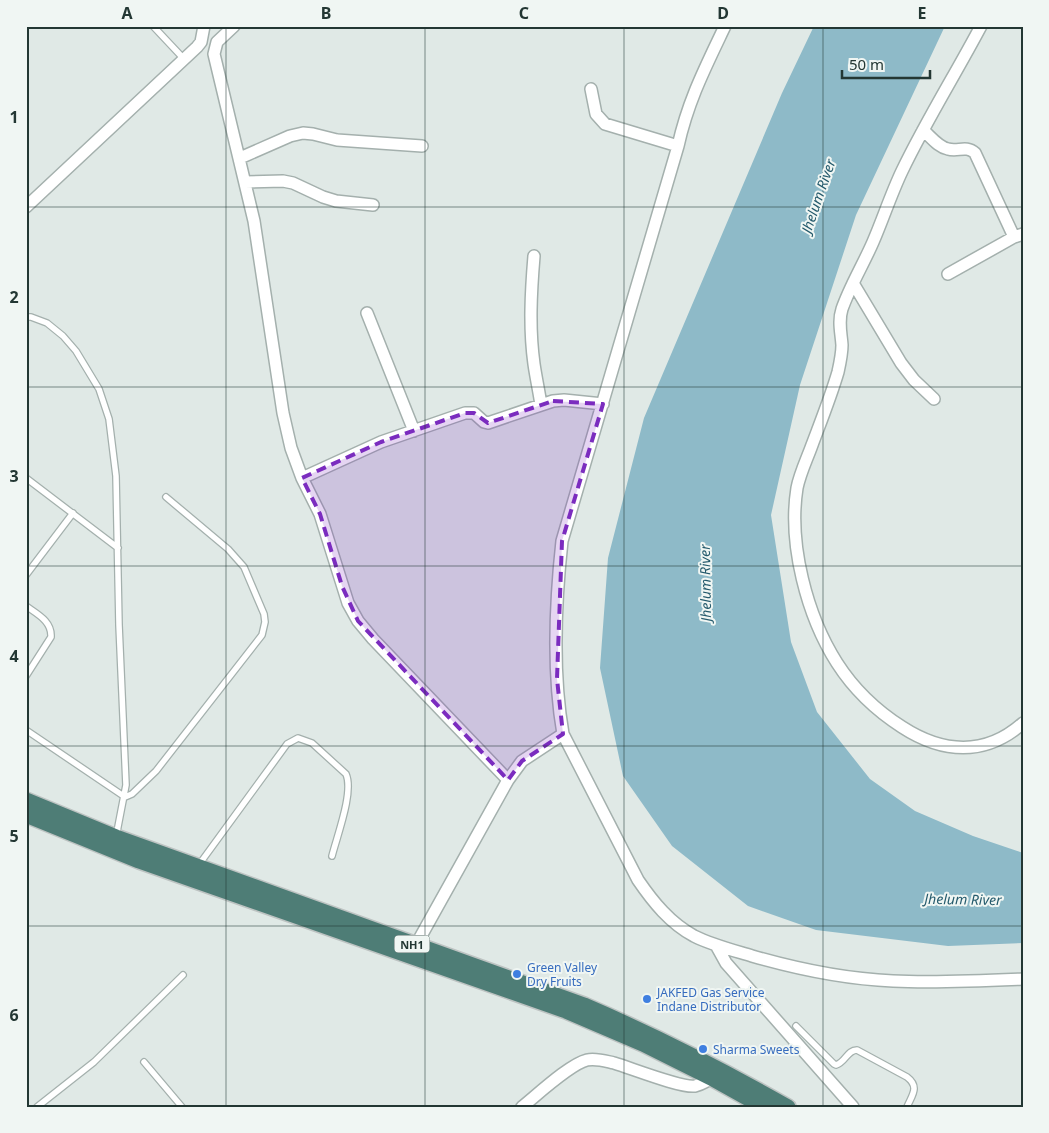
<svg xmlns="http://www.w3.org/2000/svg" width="1049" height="1133" viewBox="0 0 1049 1133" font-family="'Noto Sans',sans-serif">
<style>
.water{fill:#8ebac8}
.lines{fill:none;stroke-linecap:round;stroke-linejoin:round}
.service-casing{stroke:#a4b0ad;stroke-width:8}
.minor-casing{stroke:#a4b0ad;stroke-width:14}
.trunk-casing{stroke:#bdc3c2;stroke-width:18}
.service{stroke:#fff;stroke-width:5.5}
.minor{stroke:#fff;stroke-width:11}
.trunk{stroke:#4e7d76;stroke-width:15}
.marked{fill:#7b2cbf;fill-opacity:0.2;stroke:#7b2cbf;stroke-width:4;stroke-dasharray:10 6;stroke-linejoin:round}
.grid{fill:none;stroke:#233733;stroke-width:1;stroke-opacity:0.55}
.shop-dot{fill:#3f7fe0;stroke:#f0f6f3;stroke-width:2}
.labels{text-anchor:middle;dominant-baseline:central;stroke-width:4;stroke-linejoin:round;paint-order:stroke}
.shield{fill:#f0f6f3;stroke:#60706d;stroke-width:1}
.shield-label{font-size:11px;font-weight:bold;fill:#233733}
.shop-label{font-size:12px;fill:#366cbe;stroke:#f0f6f3;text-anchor:start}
.water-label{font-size:14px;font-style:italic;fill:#245a6c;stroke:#f0f6f3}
.neatline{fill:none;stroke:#233733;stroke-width:2}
.grid-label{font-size:16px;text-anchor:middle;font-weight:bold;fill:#233733}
</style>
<rect width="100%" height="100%" fill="#e0e9e6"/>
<!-- water -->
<path class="water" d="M 814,26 L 945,26 L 856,215 L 800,385 L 771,515 L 791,642 L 817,712 L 870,779 L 915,811 L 973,836 L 1023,853 L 1023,943 L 948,946 L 816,930 L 748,906 L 672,846 L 623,776 L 600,668 L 608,558 L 644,418 L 782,93 Z"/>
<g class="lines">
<defs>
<path id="service" d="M 153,26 L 184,59
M 26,317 L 31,317 L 47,323 L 63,336 L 76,351 L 99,389 L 109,419 L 116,476 L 119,625 L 126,785 L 116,837
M 26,478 L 118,548
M 26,575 L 73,513
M 26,606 C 37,614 52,621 51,637 L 26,676
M 26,730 L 125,797 L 132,794 L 156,771 L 262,635 L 265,622 L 264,614 L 244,567 L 228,549 L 166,497
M 198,866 L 287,744 L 298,738 L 312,743 L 346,774 C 354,792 337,836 332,856
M 796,1026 L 834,1064 L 836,1065 C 846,1062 847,1050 857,1050 L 907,1077 C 920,1087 912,1095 907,1107
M 144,1062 L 182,1107
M 37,1107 L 94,1062 L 183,975"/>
<path id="minor" d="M 234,26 L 217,42 L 214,54 L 254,221 L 283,413 L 291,448 L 302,478 L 320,514 L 348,603 L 358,621 L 373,639 L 508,780
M 725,26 C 705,68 688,101 678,146 L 562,541 C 555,605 552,671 563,734 L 638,880 C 653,902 670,923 694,936 C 712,945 732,950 752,956 C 797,969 846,979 893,981 C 936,983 980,981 1023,979
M 981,26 C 955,75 926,121 902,171 C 891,194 883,219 873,242 C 863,265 850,286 842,309 C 838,321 841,332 842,345 C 842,354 840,363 838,372 C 831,396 821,421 812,445 C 807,459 800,473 797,488 C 788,544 807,616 837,663 C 853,688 877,711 902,727 C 942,753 985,757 1023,723
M 591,89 L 596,114 L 605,124 L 678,146
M 923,130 C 931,137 938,147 948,149 C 958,152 966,145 975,153 L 1014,237 L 1023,234
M 240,158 L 290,136 L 303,133 L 313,134 L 337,140 L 422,146
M 245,182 L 283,181 L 293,183 L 323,197 L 336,201 L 373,205
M 26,207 L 197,47 L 201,42 L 204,26
M 534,256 C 531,292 529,328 534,364 C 536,378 539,391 541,405
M 948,274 L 1014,237
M 853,283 L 901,363 L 914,380 L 934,399
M 367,313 L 414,431
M 302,478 L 381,442 L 465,413 L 474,413 L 484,422 L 488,423 L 553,401 L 564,400 L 603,404
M 416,945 L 508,780 L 522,761 L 563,734
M 716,945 L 726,963 L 853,1107
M 522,1107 C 537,1095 570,1064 587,1060 C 596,1058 605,1061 614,1063 C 631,1068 681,1088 695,1086 C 702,1084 709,1080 715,1075"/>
<path id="trunk" d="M 26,800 L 116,837 L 584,1005 C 654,1035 721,1069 788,1107
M 26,815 L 139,861 L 566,1011 L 643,1044 L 711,1078 L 763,1107"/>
</defs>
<!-- service casing -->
<use href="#service" class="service-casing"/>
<!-- minor casing -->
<use href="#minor" class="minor-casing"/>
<!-- trunk casing -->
<use href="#trunk" class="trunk-casing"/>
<!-- service -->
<use href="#service" class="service"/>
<!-- minor -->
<use href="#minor" class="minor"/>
<!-- trunk -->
<use href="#trunk" class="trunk"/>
</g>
<!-- marked area -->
<path class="marked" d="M 553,401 L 603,404 L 562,541 L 557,679 L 563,734 L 522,761 L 508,780 L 358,621 L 342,586 L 320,514 L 302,478 L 381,442 L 465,413 L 474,413 L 488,423 Z"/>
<!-- grid -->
<path class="grid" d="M 226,26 L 226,1107M 425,26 L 425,1107M 624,26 L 624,1107M 823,26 L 823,1107M 26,207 L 1023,207M 26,387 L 1023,387M 26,566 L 1023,566M 26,746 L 1023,746M 26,926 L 1023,926"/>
<!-- markers -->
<g class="shop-dot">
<circle cx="517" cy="974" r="5"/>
<circle cx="647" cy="999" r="5"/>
<circle cx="703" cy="1049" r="5"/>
</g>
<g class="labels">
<!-- shield labels -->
<rect class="shield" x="394.5" y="935.5" width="35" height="17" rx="4"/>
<g class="shield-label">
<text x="412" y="944">NH1</text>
</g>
<!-- shop labels -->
<g class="shop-label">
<text x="527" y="967">Green Valley<tspan x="527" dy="14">Dry Fruits</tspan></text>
<text x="657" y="992">JAKFED Gas Service<tspan x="657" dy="14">Indane Distributor</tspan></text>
<text x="713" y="1049">Sharma Sweets</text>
</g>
<!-- water labels -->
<g class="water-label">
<text transform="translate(818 196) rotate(-71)">Jhelum River</text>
<text transform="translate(705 583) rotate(-91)">Jhelum River</text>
<text transform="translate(963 899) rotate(1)">Jhelum River</text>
</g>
</g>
<!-- border -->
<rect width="1049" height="1133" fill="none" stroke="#f0f6f3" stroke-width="55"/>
<!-- scale -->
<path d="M842 70v8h88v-8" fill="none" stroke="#233733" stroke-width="2.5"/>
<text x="849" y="70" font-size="15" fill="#233733" stroke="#f0f6f3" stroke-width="4" paint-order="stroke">50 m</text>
<rect x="28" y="28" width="994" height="1078" class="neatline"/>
<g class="grid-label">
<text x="127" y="19">A</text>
<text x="326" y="19">B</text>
<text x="524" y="19">C</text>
<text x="723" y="19">D</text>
<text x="922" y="19">E</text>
<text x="14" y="123">1</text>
<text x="14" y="303">2</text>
<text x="14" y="482">3</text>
<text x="14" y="662">4</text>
<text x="14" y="842">5</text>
<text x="14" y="1021">6</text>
</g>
</svg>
